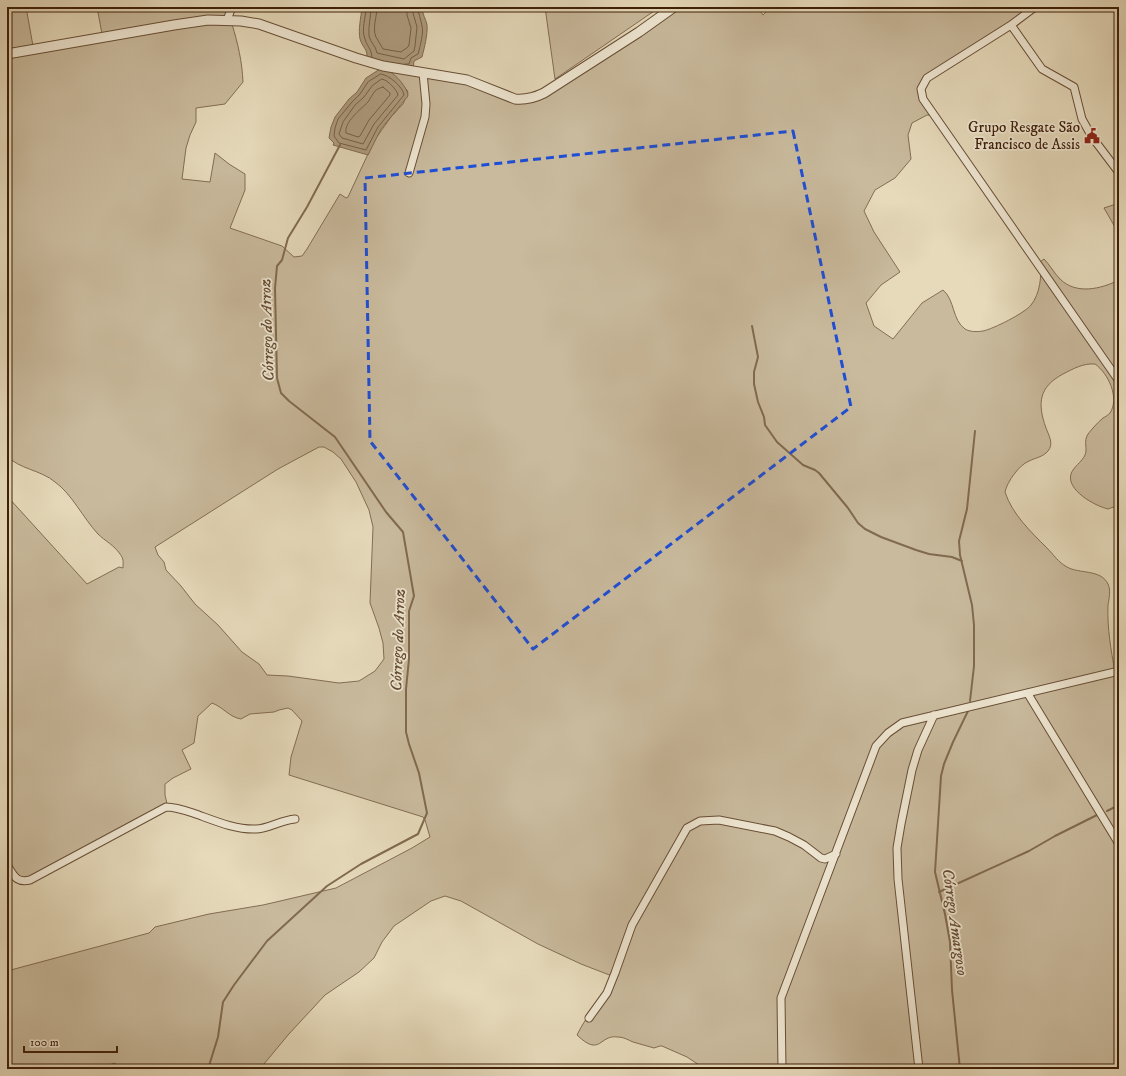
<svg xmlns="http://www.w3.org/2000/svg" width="1126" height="1076" viewBox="0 0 1126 1076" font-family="'IM FELL DW Pica',serif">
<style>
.green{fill:#c9ba9d;stroke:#846d53;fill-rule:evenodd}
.water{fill:#ad9b7e;stroke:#816a4f}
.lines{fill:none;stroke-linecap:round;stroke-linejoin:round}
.shore{stroke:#765e44;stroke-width:1}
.stream{stroke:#816a4f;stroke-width:2}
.minor-casing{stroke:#684e36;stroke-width:9}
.tertiary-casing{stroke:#684e36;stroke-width:11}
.minor{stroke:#efe7d3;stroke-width:7}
.tertiary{stroke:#efe7d3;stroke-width:9}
.marked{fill:none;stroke:#1d4ed8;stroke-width:3;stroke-dasharray:8 5;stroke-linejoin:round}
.labels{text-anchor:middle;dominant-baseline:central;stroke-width:3.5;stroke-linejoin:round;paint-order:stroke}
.poi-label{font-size:15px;fill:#3e2009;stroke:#efe7d3;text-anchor:end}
.water-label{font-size:16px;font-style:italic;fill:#654b32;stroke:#efe7d3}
</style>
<rect width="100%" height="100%" fill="#e6dabb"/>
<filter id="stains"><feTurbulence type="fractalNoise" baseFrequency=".005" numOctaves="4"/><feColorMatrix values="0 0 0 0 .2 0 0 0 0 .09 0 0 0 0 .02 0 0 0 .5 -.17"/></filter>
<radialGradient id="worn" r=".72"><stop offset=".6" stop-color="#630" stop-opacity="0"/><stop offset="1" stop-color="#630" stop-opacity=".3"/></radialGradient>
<!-- green -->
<path class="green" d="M 7,7 L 26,7 L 33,46 L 7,52 Z
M 97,7 L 178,7 L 180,9 C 192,8 216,3 227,9 L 225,18 L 102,34 Z
M 545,7 L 660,7 L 555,79 Z
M 672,7 L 757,7 L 763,15 L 771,7 L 797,7 L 812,11 L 819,7 L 1043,7 L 929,80 L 923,94 L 938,116 L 927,115 L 912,123 L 908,135 L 911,159 L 895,178 L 875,190 L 864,211 L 874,232 L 900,272 L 881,285 L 866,303 L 874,326 L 893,339 L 922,303 L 943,290 C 955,300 952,320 965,329 C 970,332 977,332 983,331 C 993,329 1025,313 1031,305 C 1040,294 1042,276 1040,262 L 1044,259 C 1050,265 1054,273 1060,279 C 1076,295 1101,289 1119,280 L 1119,505 L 1108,509 C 1095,506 1066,490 1071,474 C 1073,467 1082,462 1085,455 C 1088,448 1083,442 1088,434 C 1092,429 1097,423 1103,418 C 1105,417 1108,415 1110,413 C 1120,398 1108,373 1095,364 C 1083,363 1073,369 1063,374 C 1039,387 1037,403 1046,428 C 1049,436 1054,444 1048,451 C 1043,457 1035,458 1029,461 C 1019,465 1007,482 1005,492 C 1012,514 1031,532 1047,548 C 1054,555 1058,562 1067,567 C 1079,574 1101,569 1108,584 C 1111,590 1109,599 1108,605 C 1107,628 1111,650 1115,672 L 1119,671 L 1119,1069 L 705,1069 L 687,1057 L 662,1046 L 660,1046 L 654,1048 C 647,1046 640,1044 633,1042 C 628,1040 624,1037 618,1037 C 599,1034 601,1058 577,1035 C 587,1014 604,997 612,976 L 581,964 L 538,944 L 461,901 L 445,896 L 431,901 L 394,926 L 382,942 L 374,958 L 359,972 L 325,995 L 288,1035 L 264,1064 L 262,1069 L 125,1069 L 114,1063 L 100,1069 L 7,1069 L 7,971 L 149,933 L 155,927 L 209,914 L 263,905 L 336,888 L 412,848 L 430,837 L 425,820 L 423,817 L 289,775 L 291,757 L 302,721 L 292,710 L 288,708 L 279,710 L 274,712 L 250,714 L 241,719 C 229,717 223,707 212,703 L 198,716 L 194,743 L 182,750 L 191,769 L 173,778 L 165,784 L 165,795 L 168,808 L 30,883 L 7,868 L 7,496 L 87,584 L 119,567 L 123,568 C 123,562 124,559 120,554 C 114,545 105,541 98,534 C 83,518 72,494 55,482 C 41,470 19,469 7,456 L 7,58 L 199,24 L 232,24 C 238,44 242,61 243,82 L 225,104 L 196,108 L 196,122 L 190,135 L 186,148 L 182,179 L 210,182 L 215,153 L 229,164 L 245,174 L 245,190 L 230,228 L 282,246 L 294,257 L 302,256 L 307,249 L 340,194 L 346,198 L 348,197 L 374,141 L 391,117 L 403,104 L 408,93 L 407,90 L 388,71 L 462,83 L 523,101 ZM 319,447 L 324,447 L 333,452 L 341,459 L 356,482 L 369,510 L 373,527 L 370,603 L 379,628 L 383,643 L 384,659 L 375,671 L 359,681 L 339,683 L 288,676 L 267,675 L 259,664 L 242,652 L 218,625 L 195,604 L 181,586 L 166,570 L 164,562 L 158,555 L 155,547 L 278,469 Z
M 1119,203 L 1119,234 L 1104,208 Z"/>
<!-- water -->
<path class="water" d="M 362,7 L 422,7 C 422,14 426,19 427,25 C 428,34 424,49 422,57 L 414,61 L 413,69 L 367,60 C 368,48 363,49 360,39 C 358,29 361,18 362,7 Z
M 380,69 C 383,70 386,70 389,71 C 396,75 408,88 408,96 L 381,129 L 368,155 L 333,145 L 334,143 L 329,138 L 331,127 L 335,117 L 349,99 L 357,92 L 366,78 Z"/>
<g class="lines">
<!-- shore -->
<path class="shore" d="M 366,7 C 366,18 361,29 365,39 C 367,47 371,47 372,57
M 371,7 C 371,17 368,26 369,36 C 370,42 376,46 377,53 L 404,59 L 414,51 L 415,46 L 417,27 L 413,13 L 413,7
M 377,7 C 377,17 372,28 376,37 C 378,41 381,45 383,49 L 401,52 L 408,47 L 409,45 L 411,28 L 407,15 L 407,7
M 405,64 L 409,64 L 411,58 L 418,54 C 420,47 424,32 422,26 C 421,19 418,14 418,7
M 381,74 C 389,75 403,87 404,95 L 378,127 L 366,150 L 339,143 L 334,136 L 335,128 L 338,119 L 352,102 L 360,94 L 368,82 Z
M 382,79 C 388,80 397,90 398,95 L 374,124 L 363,144 L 342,138 L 339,134 L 343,122 L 355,105 L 364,97 L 372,86 Z
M 383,87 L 390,93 L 390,95 L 369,120 L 360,136 L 358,137 L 346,133 C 344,122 360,110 368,102 C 370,99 372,95 375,91 C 377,89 380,88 383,87 Z"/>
<!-- stream -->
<path class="stream" d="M 752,326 L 758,357 L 754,372 L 754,384 L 758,402 L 764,417 L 765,425 L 777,442 L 803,465 L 815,470 L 819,473 L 848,508 L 858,523 L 865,529 L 881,537 L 916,550 L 929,554 L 952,557 L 962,561
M 970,701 L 974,666 L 974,625 L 972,605 L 960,555 L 959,541 L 967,509 L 975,431
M 1107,811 L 1119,805
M 939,892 L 1029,851 L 1055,836 L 1097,815
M 208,1069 L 218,1037 L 223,1002 L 234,985 L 267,941 L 327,886 L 361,864 L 418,834 L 427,813 L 419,773 L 409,744 L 406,732 L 406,689 L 409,659 L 409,611 L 414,596 L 403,532 L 386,512 L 335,437 L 289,401 L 281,393 L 277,378 L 275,288 L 277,266 L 282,260 L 288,238 L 307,207 L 340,145
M 960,1069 L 952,990 L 950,942 L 945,914 L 935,872 L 941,776 L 944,764 L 953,742 L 968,711"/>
<defs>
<path id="minor" d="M 1035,7 L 1011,25 L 927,78 L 921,89 L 923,99 L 1119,381
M 227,20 L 232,7
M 1011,25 L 1042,69 L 1074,87 L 1082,119 L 1092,137 L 1117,170
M 409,173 L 425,117 L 426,104 L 423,73
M 1028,694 L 1119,844
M 7,865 C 14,876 16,883 30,880 L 166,807 C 175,807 184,810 193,813 C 213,820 235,830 256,829 C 268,829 281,820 295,819
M 589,1018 L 607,993 L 615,973 L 632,925 L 687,828 L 700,821 L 719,820 L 775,831 L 789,837 L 804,845 L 821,858 L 825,859 L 836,854
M 782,1069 L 781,998 L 876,746 L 888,733 L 902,723 L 1119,671
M 919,1069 L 898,879 L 897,848 L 901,824 L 912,770 L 918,750 L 934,715"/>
<path id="tertiary" d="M 7,54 L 174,25 L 208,20 L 241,21 L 259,24 L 356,58 L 383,66 L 467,80 L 515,99 C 526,100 534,98 544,93 L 639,32 L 674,7"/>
</defs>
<!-- minor casing -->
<use href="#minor" class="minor-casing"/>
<!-- tertiary casing -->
<use href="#tertiary" class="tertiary-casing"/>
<!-- minor -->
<use href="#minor" class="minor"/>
<!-- tertiary -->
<use href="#tertiary" class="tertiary"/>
</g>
<!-- marked area -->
<path class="marked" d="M 793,131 L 851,407 L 533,649 L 370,441 L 365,178 Z"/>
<!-- icons -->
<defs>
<symbol id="civic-bare" viewBox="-9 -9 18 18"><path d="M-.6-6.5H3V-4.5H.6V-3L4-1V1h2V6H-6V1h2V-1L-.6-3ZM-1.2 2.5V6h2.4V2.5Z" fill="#8f2418" stroke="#efe7d3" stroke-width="2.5" paint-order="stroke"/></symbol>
</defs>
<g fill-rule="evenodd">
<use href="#civic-bare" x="1081" y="125" width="22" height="22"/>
</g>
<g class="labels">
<!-- poi labels -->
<g class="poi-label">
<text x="1080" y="127">Grupo Resgate São<tspan x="1080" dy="17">Francisco de Assis</tspan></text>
</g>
<!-- water labels -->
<g class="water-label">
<text transform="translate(267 330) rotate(-92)">Córrego do Arroz</text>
<text transform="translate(398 640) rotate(-88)">Córrego do Arroz</text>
<text transform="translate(955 922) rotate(82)">Córrego Amargoso</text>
</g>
</g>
<!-- margin -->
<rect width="1126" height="1076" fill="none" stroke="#e6dabb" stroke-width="24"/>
<rect x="8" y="8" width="1110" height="1060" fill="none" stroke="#3e2009" stroke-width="2"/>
<rect x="12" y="12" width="1102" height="1052" fill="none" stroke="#3e2009"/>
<!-- scale -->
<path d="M24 1046v6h93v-6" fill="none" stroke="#3e2009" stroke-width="2"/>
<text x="30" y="1046" font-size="12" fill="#3e2009" stroke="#efe7d3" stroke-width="3" paint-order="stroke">100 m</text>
<rect width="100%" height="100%" filter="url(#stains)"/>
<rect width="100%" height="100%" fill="url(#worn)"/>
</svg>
